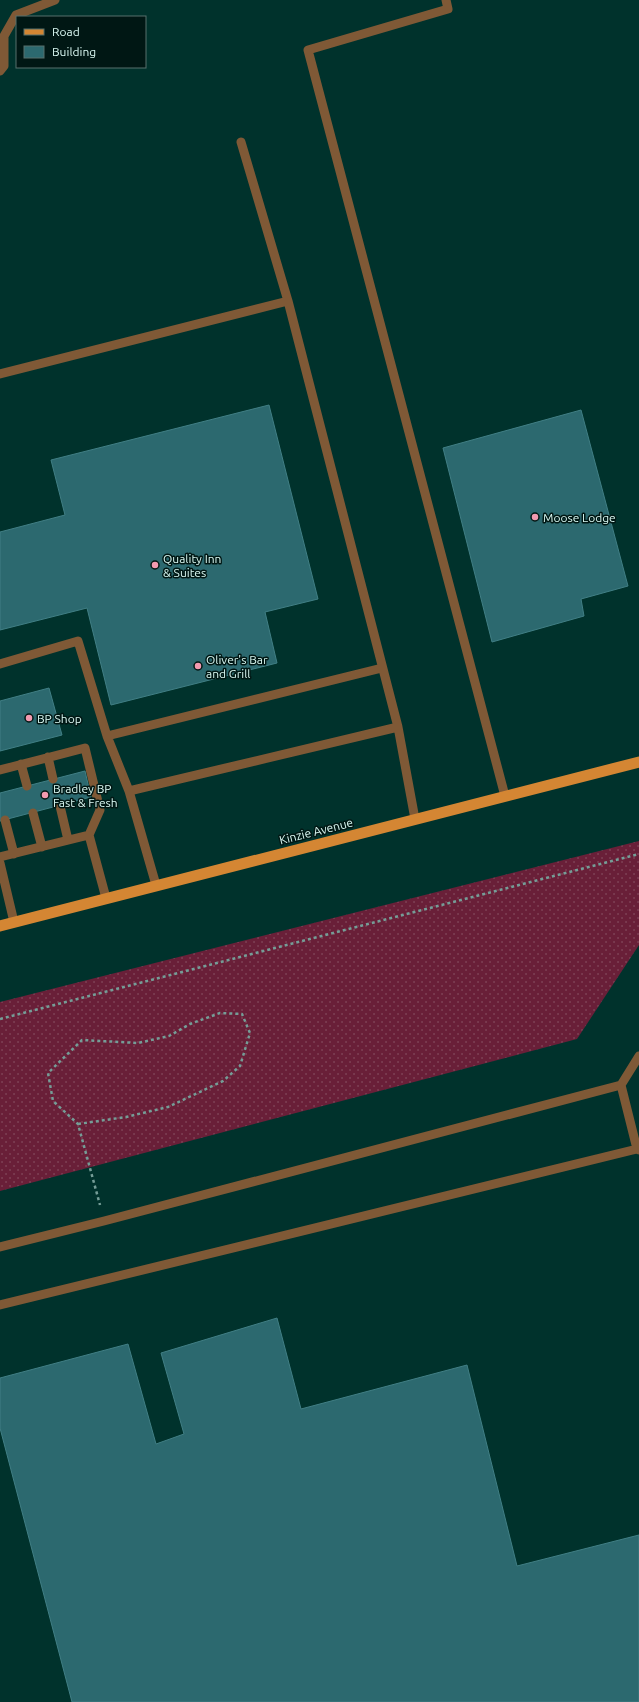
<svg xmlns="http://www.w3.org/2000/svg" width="639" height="1702" viewBox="0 0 639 1702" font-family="Ubuntu,sans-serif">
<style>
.grass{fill:url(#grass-dots)}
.building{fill:#2c696f;stroke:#417f85}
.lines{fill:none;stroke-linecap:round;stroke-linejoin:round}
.path{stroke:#759d97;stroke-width:2.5;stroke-dasharray:3 3;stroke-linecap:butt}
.service{stroke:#7f5936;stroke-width:9}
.primary{stroke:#d48633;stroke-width:11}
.poi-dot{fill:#f29ab0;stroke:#001714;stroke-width:1.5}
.labels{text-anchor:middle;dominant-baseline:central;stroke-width:3;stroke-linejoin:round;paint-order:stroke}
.poi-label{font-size:12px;fill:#daf9f3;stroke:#001714;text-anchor:start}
.street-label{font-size:12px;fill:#daf9f3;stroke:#001714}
</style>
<defs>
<pattern id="grass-dots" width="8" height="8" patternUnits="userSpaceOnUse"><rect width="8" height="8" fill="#691f38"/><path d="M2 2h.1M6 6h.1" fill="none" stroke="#7e4055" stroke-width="1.8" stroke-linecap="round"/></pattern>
</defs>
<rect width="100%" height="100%" fill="#00322c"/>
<!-- grass -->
<path class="grass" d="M 639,841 L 639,945 L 577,1039 L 0,1191 L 0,1002 Z"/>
<!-- building -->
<path class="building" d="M 269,405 L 318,599 L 265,612 L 277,663 L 111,705 L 87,608 L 0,630 L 0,532 L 65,515 L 51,460 Z
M 581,410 L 628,586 L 581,599 L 584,616 L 492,642 L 443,448 Z
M 49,688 L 62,735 L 0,751 L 0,701 Z
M 85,771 L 91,797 L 0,821 L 0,793 Z
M 277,1318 L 301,1409 L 467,1365 L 517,1566 L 639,1535 L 639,1702 L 72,1702 L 0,1428 L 0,1378 L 128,1344 L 156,1444 L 184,1434 L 161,1353 Z"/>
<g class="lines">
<!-- path -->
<path class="path" d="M 0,1019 L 639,854
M 78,1124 L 126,1117 L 168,1107 L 223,1081 L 240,1066 L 250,1033 L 242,1014 L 220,1013 L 190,1024 L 169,1036 L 138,1043 L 82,1040 L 48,1073 L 53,1101 L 78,1124 L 100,1205"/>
<!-- service -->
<path class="service" d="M 446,0 L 448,9 L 308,50 L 505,796
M 0,71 L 4,66 L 4,36 L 16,15 L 55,0
M 241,142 L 288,301 L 398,727 L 415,819
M 0,374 L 288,301
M 0,664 L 78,641 L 107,736 L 129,791 L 156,885
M 107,736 L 382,668
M 48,757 L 53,779
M 21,764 L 27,786
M 0,770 L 85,748 L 100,810 L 89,835
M 129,791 L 398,727
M 60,806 L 68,840
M 33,813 L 42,847
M 5,820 L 14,854
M 0,857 L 89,835 L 106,898
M 0,863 L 14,922
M 639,1056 L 621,1085 L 637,1149 L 639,1150
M 0,1247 L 104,1221 L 621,1085
M 0,1305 L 637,1149"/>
<!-- primary -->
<path class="primary" d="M 0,926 L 639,762"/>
</g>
<!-- markers -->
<g class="poi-dot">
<circle cx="535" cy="517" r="4"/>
<circle cx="155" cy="565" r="4"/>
<circle cx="198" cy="666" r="4"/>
<circle cx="29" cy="718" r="4"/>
<circle cx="45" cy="795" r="4"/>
</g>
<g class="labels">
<!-- poi labels -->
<g class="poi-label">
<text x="543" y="517">Moose Lodge</text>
<text x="163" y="558">Quality Inn<tspan x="163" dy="14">&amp; Suites</tspan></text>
<text x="206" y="659">Oliver's Bar<tspan x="206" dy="14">and Grill</tspan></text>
<text x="37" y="718">BP Shop</text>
<text x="53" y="788">Bradley BP<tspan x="53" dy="14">Fast &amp; Fresh</tspan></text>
</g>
<!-- street labels -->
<g class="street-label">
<text transform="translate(316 831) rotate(-14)">Kinzie Avenue</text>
</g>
</g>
<!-- legend -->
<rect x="16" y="16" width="130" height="52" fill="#001714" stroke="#57716d"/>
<rect x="24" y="29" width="20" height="6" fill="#d48633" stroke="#57716d"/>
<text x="52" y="36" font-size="12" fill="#daf9f3">Road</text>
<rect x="24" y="46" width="20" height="12" fill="#2c696f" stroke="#57716d"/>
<text x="52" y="56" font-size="12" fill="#daf9f3">Building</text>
</svg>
